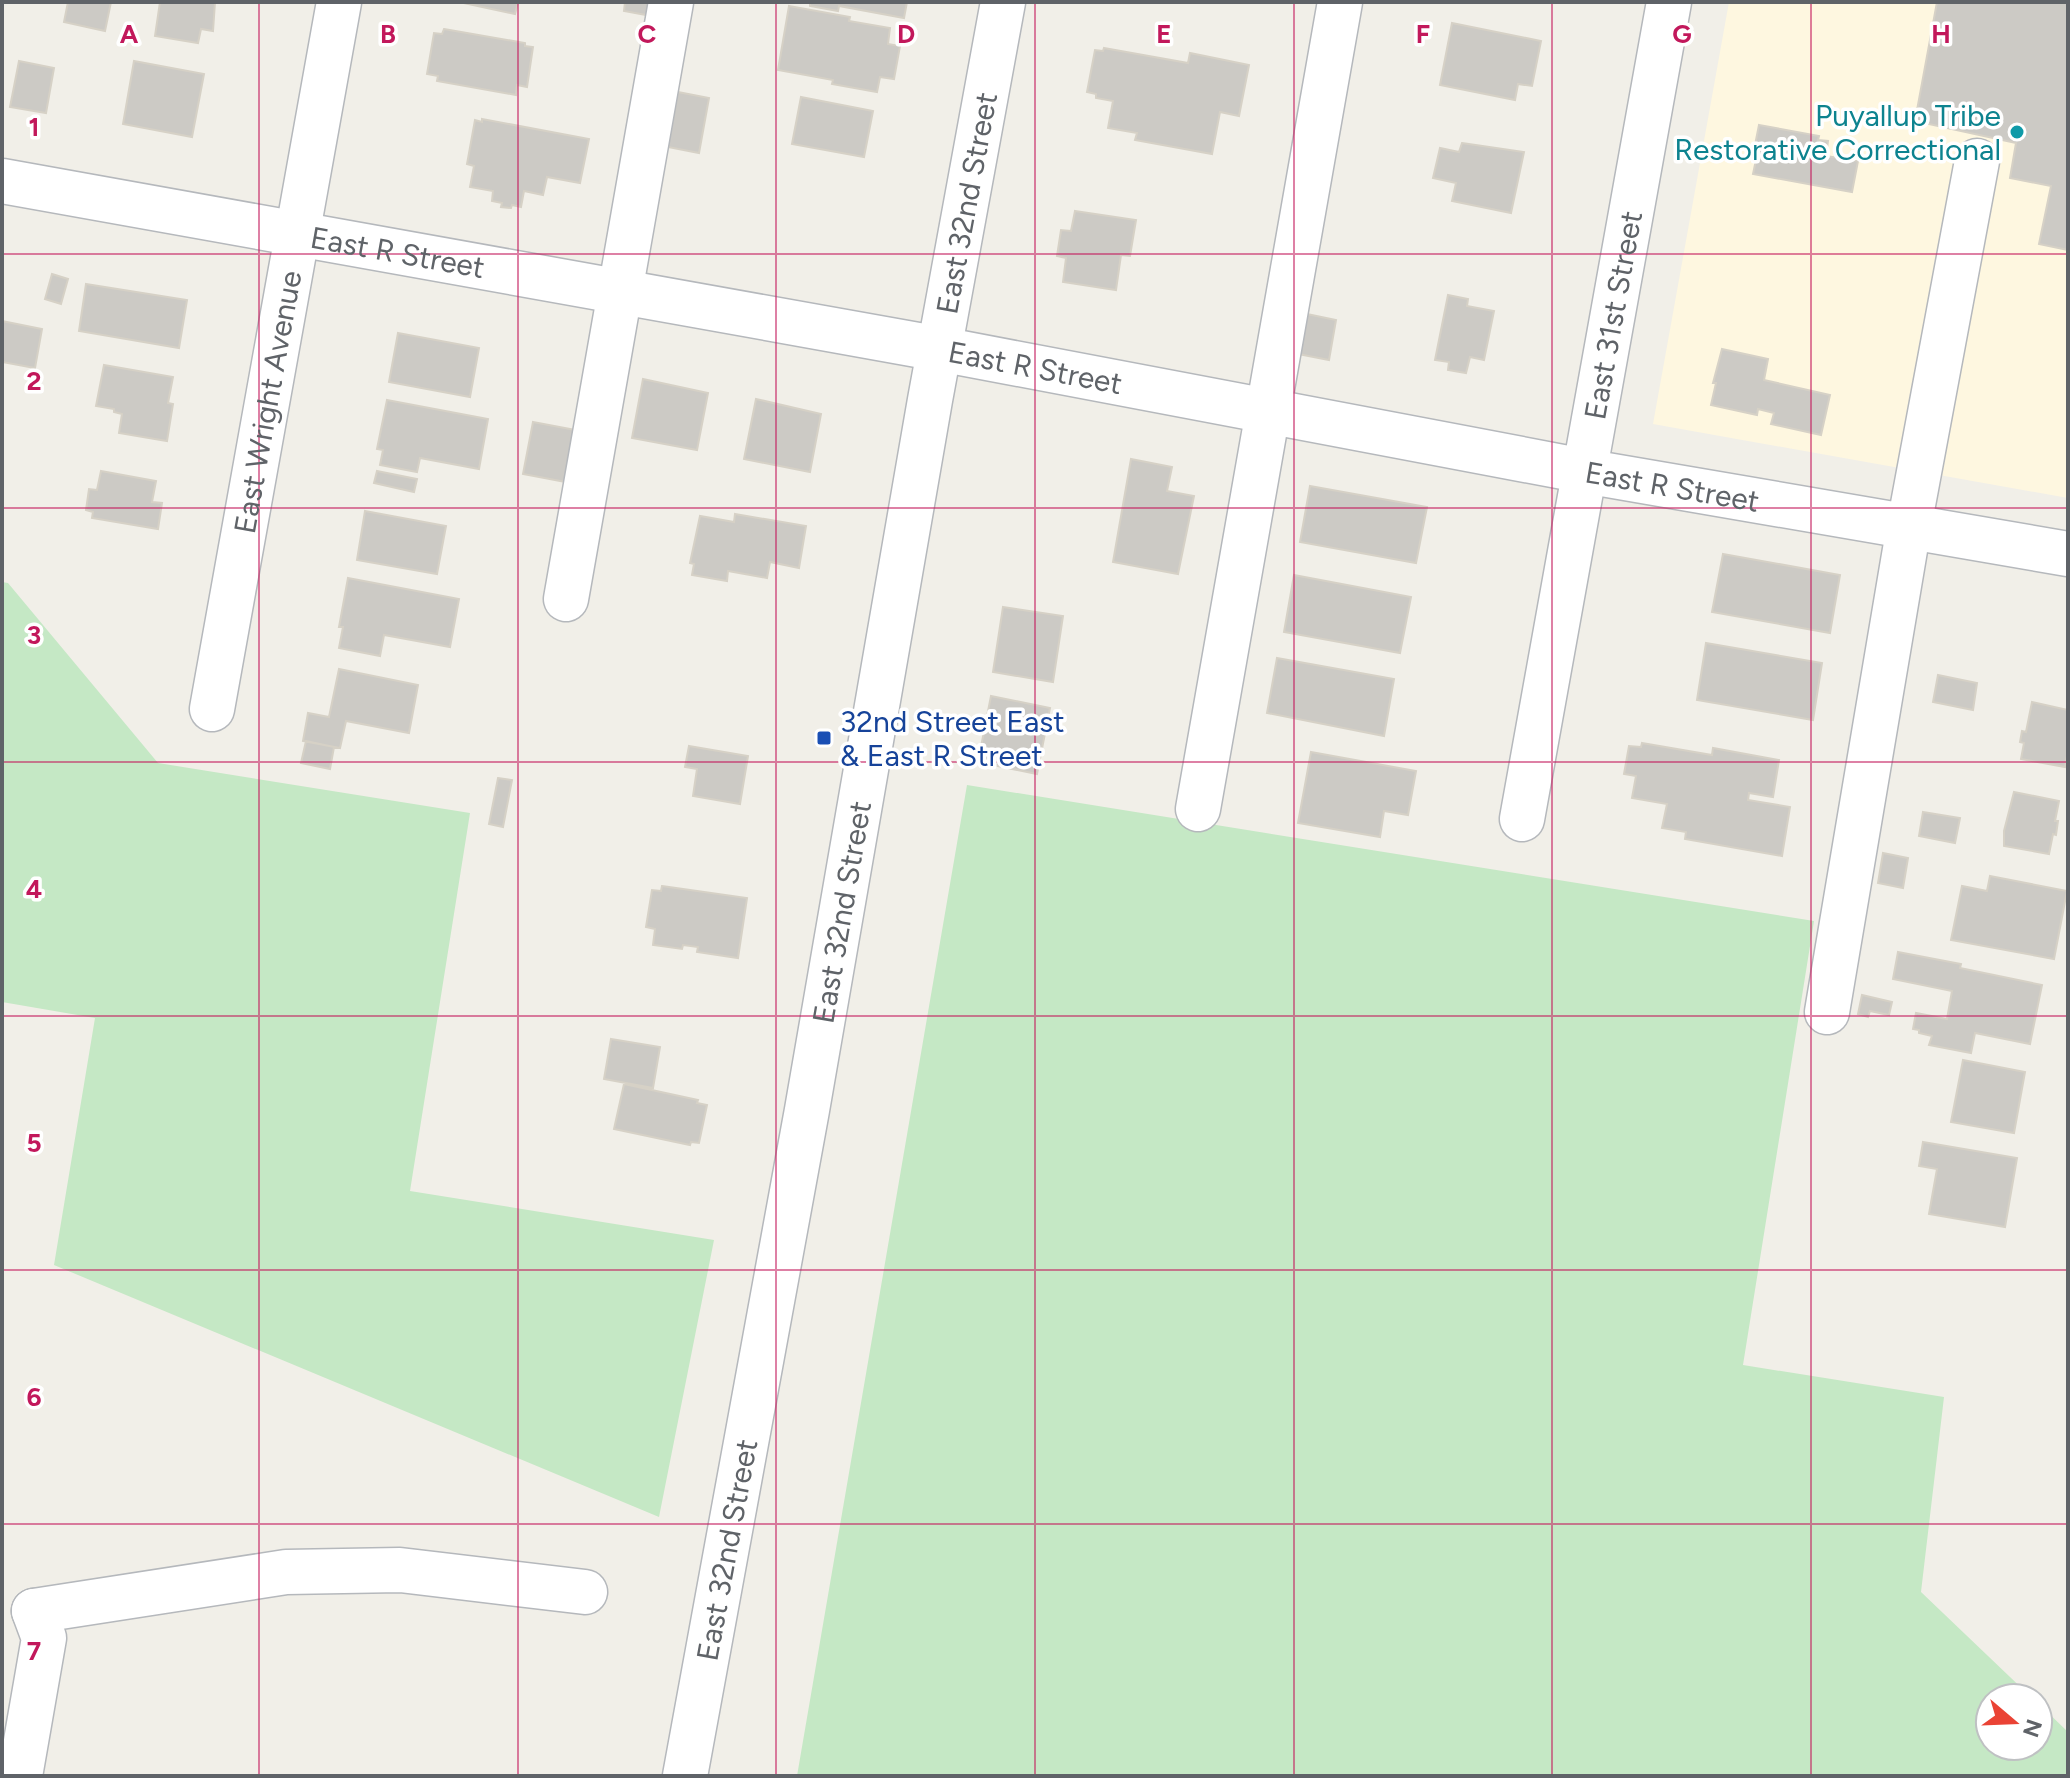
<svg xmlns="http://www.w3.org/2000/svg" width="2070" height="1778" viewBox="0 0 2070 1778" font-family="Figtree,sans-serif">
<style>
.commercial{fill:#fef7e0}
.green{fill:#c5e8c5}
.building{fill:#cccac5;stroke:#d6d1c6;stroke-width:2}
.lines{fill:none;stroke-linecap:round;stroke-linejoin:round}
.minor-casing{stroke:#b5b8bc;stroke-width:47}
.minor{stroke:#fff;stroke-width:44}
.grid{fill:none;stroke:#c2185b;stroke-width:2;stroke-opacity:0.55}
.culture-dot{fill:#0f9aa8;stroke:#fff;stroke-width:3}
.transit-dot{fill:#1a4fb4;stroke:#fff;stroke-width:3}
.labels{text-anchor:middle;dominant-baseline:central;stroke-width:7;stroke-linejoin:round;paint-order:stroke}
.culture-label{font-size:30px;fill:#0d838f;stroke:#fff;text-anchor:end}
.street-label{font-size:30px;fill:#5f6368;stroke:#fff}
.transit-label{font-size:30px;fill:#164399;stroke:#fff;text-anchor:start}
.grid-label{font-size:26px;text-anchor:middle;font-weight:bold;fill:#c2185b;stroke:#fff;stroke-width:7;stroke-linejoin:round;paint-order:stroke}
</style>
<rect width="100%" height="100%" fill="#f1efe8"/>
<!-- commercial -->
<path class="commercial" d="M 1729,2 L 2068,2 L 2068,498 L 1653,424 Z"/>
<!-- green -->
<path class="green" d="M 2,582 L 8,583 L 158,763 L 470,813 L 410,1191 L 714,1240 L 659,1517 L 54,1265 L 95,1018 L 2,1002 Z
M 967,785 L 1814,921 L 1743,1365 L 1944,1397 L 1921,1592 L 2032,1698 L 1990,1698 L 1990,1746 L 2038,1746 L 2038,1703 L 2068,1732 L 2068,1776 L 797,1776 Z"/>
<!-- building -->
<path class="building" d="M 68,2 L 111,2 L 105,31 L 64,22 Z
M 160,2 L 215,2 L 213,31 L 201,29 L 198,43 L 155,36 Z
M 459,2 L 518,2 L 515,14 Z
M 625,2 L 660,2 L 657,17 L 624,11 Z
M 810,2 L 907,2 L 904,18 L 839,6 L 838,11 L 810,6 Z
M 1937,2 L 2068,2 L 2068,250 L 2039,244 L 2051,186 L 2010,178 L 2016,143 L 1915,121 Z
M 789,6 L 850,17 L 849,21 L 890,28 L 888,44 L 900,46 L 894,79 L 880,77 L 877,92 L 832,84 L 833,80 L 778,70 Z
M 1452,23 L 1541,41 L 1532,86 L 1518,84 L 1515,100 L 1440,85 Z
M 444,29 L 525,43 L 525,46 L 533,47 L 527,87 L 517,85 L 516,95 L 437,81 L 438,76 L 427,74 L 434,33 L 442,34 Z
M 1104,48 L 1188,63 L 1190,53 L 1249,65 L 1239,116 L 1220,112 L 1212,154 L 1135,140 L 1137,133 L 1108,128 L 1113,101 L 1096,98 L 1096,94 L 1087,92 L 1095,50 L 1103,51 Z
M 19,61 L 54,68 L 46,113 L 10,107 Z
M 134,61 L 204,74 L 192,137 L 123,124 Z
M 678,92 L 709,98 L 699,153 L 668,147 Z
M 801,97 L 873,111 L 864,157 L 792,144 Z
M 482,119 L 589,139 L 580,183 L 547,177 L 543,195 L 524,191 L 521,207 L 512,205 L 511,208 L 501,207 L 502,203 L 492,201 L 493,191 L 470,187 L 474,166 L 467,164 L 475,120 L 482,122 Z
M 1759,125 L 1819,136 L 1818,140 L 1828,141 L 1826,156 L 1858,161 L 1852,192 L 1753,174 L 1759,146 L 1755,145 Z
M 1462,143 L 1524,152 L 1511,213 L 1452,201 L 1456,183 L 1433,178 L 1440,148 L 1459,152 Z
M 1075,211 L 1136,220 L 1130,256 L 1121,255 L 1116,290 L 1063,282 L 1066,258 L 1057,256 L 1061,230 L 1071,231 Z
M 52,274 L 68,279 L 61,304 L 45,299 Z
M 86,284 L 187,300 L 179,348 L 79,331 Z
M 1448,295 L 1468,299 L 1467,306 L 1494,311 L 1484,360 L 1470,357 L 1466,373 L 1448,370 L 1449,362 L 1435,360 Z
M 1307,314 L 1336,320 L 1329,360 L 1298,354 Z
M 2,321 L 42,329 L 35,368 L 2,362 Z
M 398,333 L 479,348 L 470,397 L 389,382 Z
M 1722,349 L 1768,359 L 1764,380 L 1830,395 L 1821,435 L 1771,424 L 1774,413 L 1758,409 L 1757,415 L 1711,405 L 1716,383 L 1713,383 Z
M 104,365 L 173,377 L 168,403 L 173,404 L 167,441 L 119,433 L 122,414 L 114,412 L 114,409 L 96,406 Z
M 643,379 L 708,393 L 697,450 L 632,438 Z
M 756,399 L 821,414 L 810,472 L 744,459 Z
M 387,400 L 488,419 L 479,469 L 420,458 L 417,472 L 380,465 L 383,450 L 377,449 Z
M 533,422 L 581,431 L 571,483 L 523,474 Z
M 1131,459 L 1172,467 L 1167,491 L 1194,496 L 1178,574 L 1113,562 Z
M 101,471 L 156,481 L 152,502 L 162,503 L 158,529 L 92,518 L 93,512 L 86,510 L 89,489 L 97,490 Z
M 377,471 L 417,479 L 414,492 L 374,483 Z
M 1310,486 L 1427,507 L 1416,563 L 1300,542 Z
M 365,511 L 446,526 L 437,574 L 357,560 Z
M 735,514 L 806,526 L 799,568 L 770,562 L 767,578 L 728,571 L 727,581 L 692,575 L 694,564 L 690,563 L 700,516 L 734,522 Z
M 1723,554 L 1840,575 L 1830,633 L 1712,612 Z
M 1294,575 L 1411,597 L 1400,653 L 1284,632 Z
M 348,578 L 459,599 L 450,647 L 384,635 L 380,656 L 339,648 L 343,627 L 339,627 Z
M 1003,607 L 1063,616 L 1053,682 L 993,672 Z
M 1706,643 L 1822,663 L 1813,720 L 1697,700 Z
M 1277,658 L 1394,679 L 1384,736 L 1267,713 Z
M 339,669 L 418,685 L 409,733 L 346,721 L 340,748 L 303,741 L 308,713 L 329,717 Z
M 1938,675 L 1977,683 L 1973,710 L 1933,702 Z
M 991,696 L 1050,708 L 1037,774 L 978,762 Z
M 2032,702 L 2068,710 L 2068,750 L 2065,767 L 2021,759 L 2024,743 L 2020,742 L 2022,731 L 2026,732 Z
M 306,741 L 334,747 L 330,769 L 301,763 Z
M 1642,743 L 1712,755 L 1713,748 L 1779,760 L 1773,797 L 1749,793 L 1748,800 L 1790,807 L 1782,856 L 1685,839 L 1686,832 L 1662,828 L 1667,804 L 1632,798 L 1636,776 L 1624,774 L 1629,746 L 1641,747 Z
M 689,746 L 748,756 L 740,804 L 693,796 L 697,769 L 685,767 Z
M 1311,752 L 1416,771 L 1408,815 L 1384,811 L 1380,837 L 1298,823 Z
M 498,778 L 512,780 L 503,827 L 489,824 Z
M 2014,792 L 2059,801 L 2055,821 L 2058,821 L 2056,835 L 2053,834 L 2049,854 L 2004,846 L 2004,831 Z
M 1923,812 L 1960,818 L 1955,843 L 1919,836 Z
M 1883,853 L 1908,858 L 1903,888 L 1878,883 Z
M 1990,876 L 2067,891 L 2054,959 L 1951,940 L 1962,886 L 1987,891 Z
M 662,886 L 747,898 L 738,958 L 697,952 L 698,947 L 683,945 L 682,949 L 653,945 L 655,929 L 646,927 L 652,890 L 661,891 Z
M 1898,952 L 1961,964 L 1960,968 L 2042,985 L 2030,1044 L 1975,1033 L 1971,1053 L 1929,1045 L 1932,1036 L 1919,1033 L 1919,1030 L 1913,1029 L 1916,1013 L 1947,1019 L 1952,991 L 1893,979 Z
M 1862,995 L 1892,1002 L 1889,1015 L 1870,1011 L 1868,1017 L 1858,1014 Z
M 611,1039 L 660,1047 L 653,1088 L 604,1079 Z
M 1963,1060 L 2025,1072 L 2014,1133 L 1951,1122 Z
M 624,1084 L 698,1100 L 697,1103 L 707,1105 L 699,1143 L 691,1142 L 690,1145 L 614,1129 Z
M 1923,1142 L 2017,1158 L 2005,1227 L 1929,1214 L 1937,1169 L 1919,1166 Z"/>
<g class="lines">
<defs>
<g id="minor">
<path id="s1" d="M 2,181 L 940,349 L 1584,471 L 2068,554"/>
<path d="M 566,599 L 671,2"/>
<path id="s2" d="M 212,709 L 339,2"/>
<path d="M 1198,809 L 1340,2"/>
<path id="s3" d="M 1522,819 L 1669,2"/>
<path d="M 1827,1012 L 1909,526 L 1977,161"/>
<path d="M 34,1611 L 286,1572 L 400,1570 L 585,1592"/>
<path d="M 20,1776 L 44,1638 L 34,1611"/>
<path id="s4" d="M 685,1776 L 807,1110 L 930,400 L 1003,2"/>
</g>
</defs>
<!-- minor casing -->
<use href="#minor" class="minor-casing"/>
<!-- minor -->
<use href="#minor" class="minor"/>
</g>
<!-- grid -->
<path class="grid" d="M 259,2 L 259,1776M 518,2 L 518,1776M 776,2 L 776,1776M 1035,2 L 1035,1776M 1294,2 L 1294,1776M 1552,2 L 1552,1776M 1811,2 L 1811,1776M 2,254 L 2068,254M 2,508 L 2068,508M 2,762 L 2068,762M 2,1016 L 2068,1016M 2,1270 L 2068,1270M 2,1524 L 2068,1524"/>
<!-- markers -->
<circle class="culture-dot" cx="2017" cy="132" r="8"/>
<rect class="transit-dot" x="816" y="730" width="16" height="16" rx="4"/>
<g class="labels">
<!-- culture labels -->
<g class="culture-label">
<text x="2001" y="115">Puyallup Tribe<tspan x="2001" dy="34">Restorative Correctional</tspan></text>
</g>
<!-- street labels -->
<g class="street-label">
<text stroke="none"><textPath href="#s4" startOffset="1598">East 32nd Street</textPath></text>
<text stroke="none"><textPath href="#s1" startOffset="402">East R Street</textPath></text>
<text stroke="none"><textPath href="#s3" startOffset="512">East 31st Street</textPath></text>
<text stroke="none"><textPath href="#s1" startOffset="1050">East R Street</textPath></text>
<text stroke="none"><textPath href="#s2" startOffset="312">East Wright Avenue</textPath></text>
<text stroke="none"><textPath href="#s1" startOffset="1698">East R Street</textPath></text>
<text stroke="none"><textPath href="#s4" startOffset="878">East 32nd Street</textPath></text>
<text stroke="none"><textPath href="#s4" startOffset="230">East 32nd Street</textPath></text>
</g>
<!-- transit labels -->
<g class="transit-label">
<text x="840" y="721">32nd Street East<tspan x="840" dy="34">&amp; East R Street</tspan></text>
</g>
</g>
<g class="grid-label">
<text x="129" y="43">A</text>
<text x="388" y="43">B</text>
<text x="647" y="43">C</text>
<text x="906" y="43">D</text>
<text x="1164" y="43">E</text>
<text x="1423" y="43">F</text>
<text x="1682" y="43">G</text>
<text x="1941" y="43">H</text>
<text x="34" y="136">1</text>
<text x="34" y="390">2</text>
<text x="34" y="644">3</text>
<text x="34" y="898">4</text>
<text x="34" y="1152">5</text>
<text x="34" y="1406">6</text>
<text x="34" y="1660">7</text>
</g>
<!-- border -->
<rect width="2070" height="1778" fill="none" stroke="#5f6368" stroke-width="8"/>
<!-- north arrow -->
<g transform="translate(2014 1722) rotate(109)"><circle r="38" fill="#ffffff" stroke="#bfc1c3" stroke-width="2"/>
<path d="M0-6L14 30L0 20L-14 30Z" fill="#ea4335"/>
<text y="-12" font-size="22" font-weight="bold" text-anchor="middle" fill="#5f6368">N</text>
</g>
</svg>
